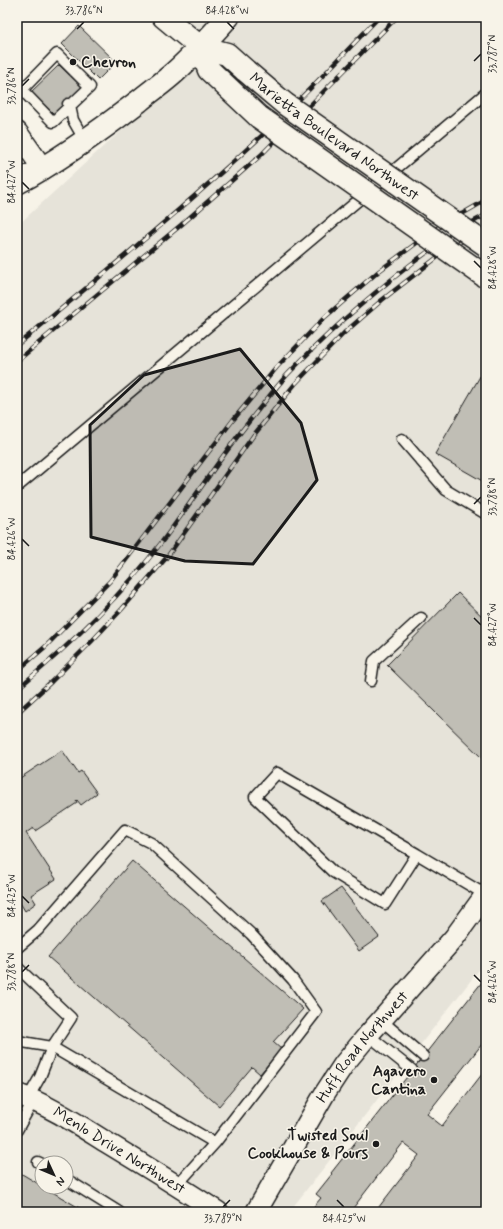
<svg xmlns="http://www.w3.org/2000/svg" width="503" height="1229" viewBox="0 0 503 1229" font-family="Mynerve,sans-serif">
<style>
.built{fill:#e6e3d9;fill-rule:evenodd}
.building{fill:#c0beb5;stroke:#1c1c1c}
.lines{fill:none;stroke-linecap:round;stroke-linejoin:round}
.service-casing{stroke:#1c1c1c;stroke-width:13}
.minor-casing{stroke:#1c1c1c;stroke-width:23}
.tertiary-casing{stroke:#1c1c1c;stroke-width:25}
.secondary-casing{stroke:#1c1c1c;stroke-width:25}
.service{stroke:#f7f3e8;stroke-width:10}
.minor{stroke:#f7f3e8;stroke-width:20}
.tertiary{stroke:#f7f3e8;stroke-width:22}
.secondary{stroke:#f7f3e8;stroke-width:22}
.rail-casing{stroke:#1c1c1c;stroke-width:4.5}
.rail{stroke:#f7f3e8;stroke-width:3;stroke-dasharray:9;stroke-linecap:butt}
.secondary-bridge-casing{stroke:#1c1c1c;stroke-width:25;stroke-linecap:butt}
.secondary-bridge{stroke:#f7f3e8;stroke-width:22}
.marked{fill:#1c1c1c;fill-opacity:0.2;stroke:#1c1c1c;stroke-width:3;stroke-linejoin:round}
.ticks{fill:none;stroke:#1c1c1c;stroke-width:1.5}
.poi-dot{fill:#1c1c1c;stroke:#f7f3e8;stroke-width:1.5}
.labels{text-anchor:middle;dominant-baseline:central;stroke-width:3;stroke-linejoin:round;paint-order:stroke}
.poi-label{font-size:16px;font-weight:bold;fill:#1c1c1c;stroke:#f7f3e8;text-anchor:end}
.street-label{font-size:16px;fill:#1c1c1c;stroke:#f7f3e8}
.neatline{fill:none;stroke:#1c1c1c;stroke-width:1.5}
.ticks-label{font-size:10px;text-anchor:middle;fill:#1c1c1c}
</style>
<rect width="100%" height="100%" fill="#f7f3e8"/>
<filter id="ink" filterUnits="userSpaceOnUse"><feTurbulence type="fractalNoise" baseFrequency=".025" numOctaves="2"/><feDisplacementMap in="SourceGraphic" scale="8" xChannelSelector="R" yChannelSelector="G"/><feConvolveMatrix kernelMatrix="1 2 1 2 8 2 1 2 1" color-interpolation-filters="sRGB"/></filter>
<g filter="url(#ink)">
<!-- built -->
<path class="built" d="M 164,17 L 486,17 L 486,961 L 289,1212 L 17,1212 L 17,226 L 106,144 L 207,57 ZM 42,1163 L 66,1163 L 66,1187 L 42,1187 Z"/>
<!-- building -->
<path class="building" d="M 79,26 L 116,62 L 98,80 L 62,44 Z
M 59,65 L 83,88 L 55,115 L 31,92 Z
M 486,366 L 486,483 L 435,454 Z
M 458,593 L 486,620 L 486,758 L 484,760 L 387,665 Z
M 62,750 L 78,773 L 81,771 L 97,793 L 81,805 L 77,800 L 76,801 L 77,803 L 35,831 L 33,828 L 26,833 L 56,879 L 31,895 L 36,903 L 25,911 L 19,901 L 17,902 L 17,780 Z
M 132,861 L 303,1009 L 273,1042 L 281,1049 L 260,1074 L 252,1067 L 219,1106 L 48,957 Z
M 341,888 L 379,937 L 359,951 L 322,901 Z
M 486,977 L 486,1039 L 427,1114 L 442,1126 L 486,1069 L 486,1212 L 375,1212 L 419,1155 L 403,1143 L 350,1212 L 309,1212 L 321,1198 L 316,1194 L 332,1174 L 331,1173 Z
M 17,1171 L 42,1186 L 42,1187 L 44,1187 L 86,1212 L 17,1212 Z"/>
<g class="lines">
<defs>
<path id="service" d="M 57,54 L 90,87 L 53,122 L 22,90 Z
M 68,104 L 70,106 L 73,120 L 85,141
M 402,439 L 446,490 L 486,514
M 17,487 L 486,93
M 371,681 L 374,661 L 421,618
M 277,773 L 417,854 L 385,904 L 333,872 L 255,797 Z
M 417,854 L 486,895
M 17,948 L 38,930 L 125,830 L 151,843 L 251,934 L 293,980 L 316,1012 L 215,1143 L 177,1185
M 17,967 L 71,1018 L 52,1047 L 17,1041
M 381,1020 L 423,1056
M 368,1035 L 412,1070
M 28,1098 L 40,1077 L 52,1047 L 215,1143
M 17,1130 L 33,1101
M 38,1162 L 42,1164
M 66,1179 L 119,1212"/>
<g id="minor">
<path d="M 17,132 L 43,169"/>
<path id="s1" d="M 17,1094 C 49,1105 77,1124 106,1142 C 144,1165 181,1188 218,1212"/>
<path id="s2" d="M 256,1212 L 325,1093 L 344,1064 L 368,1035 L 454,938 L 486,894"/>
</g>
<path id="tertiary" d="M 17,183 C 60,160 100,131 139,101 C 151,91 163,83 175,72 C 194,55 211,36 228,17"/>
<path id="secondary" d="M 164,17 L 200,47 L 227,54 L 246,71
M 200,47 L 209,70 L 259,117"/>
</defs>
<!-- service casing -->
<use href="#service" class="service-casing"/>
<!-- minor casing -->
<use href="#minor" class="minor-casing"/>
<!-- tertiary casing -->
<use href="#tertiary" class="tertiary-casing"/>
<!-- secondary casing -->
<use href="#secondary" class="secondary-casing"/>
<!-- service -->
<use href="#service" class="service"/>
<!-- minor -->
<use href="#minor" class="minor"/>
<!-- tertiary -->
<use href="#tertiary" class="tertiary"/>
<!-- secondary -->
<use href="#secondary" class="secondary"/>
<defs>
<path id="rail" d="M 17,345 C 98,279 179,212 256,141 C 299,102 339,59 379,17
M 17,361 L 181,225 L 261,155 L 397,17
M 17,671 L 45,647 L 110,581 L 233,420 L 277,367 L 325,317 L 379,271 L 434,230 L 486,200
M 17,689 C 69,646 120,597 161,543 C 190,505 215,465 244,428 C 258,410 272,392 287,375 C 324,336 367,298 410,265 C 434,247 459,228 486,215
M 17,713 L 51,682 L 91,642 L 122,609 L 167,557 L 253,436 L 295,384 L 344,333 L 382,300 L 448,249 L 486,227"/>
</defs>
<!-- rail casing -->
<use href="#rail" class="rail-casing"/>
<!-- rail -->
<use href="#rail" class="rail"/>
<defs>
<g id="secondary-bridge">
<path id="s3" d="M 246,71 L 273,94 L 285,104 L 486,245"/>
<path d="M 259,117 L 486,277"/>
</g>
</defs>
<!-- secondary-bridge casing -->
<use href="#secondary-bridge" class="secondary-bridge-casing"/>
<!-- secondary-bridge -->
<use href="#secondary-bridge" class="secondary-bridge"/>
</g>
</g>
<!-- marked area -->
<path class="marked" d="M 240,349 L 301,423 L 317,480 L 253,564 L 185,561 L 91,537 L 90,425 L 144,375 Z"/>
<!-- ticks -->
<path class="ticks" d="M 227,22 L 234,29M 77,29 L 84,22M 474,61 L 481,54M 22,86 L 29,79M 22,182 L 29,189M 474,261 L 481,268M 474,504 L 481,497M 22,539 L 29,546M 474,618 L 481,625M 22,896 L 29,903M 22,972 L 29,965M 474,975 L 481,982M 337,1200 L 344,1207M 223,1207 L 230,1200"/>
<!-- markers -->
<g class="poi-dot">
<circle cx="73" cy="62" r="4"/>
<circle cx="434" cy="1080" r="4"/>
<circle cx="376" cy="1144" r="4"/>
</g>
<g class="labels">
<!-- poi labels -->
<g class="poi-label">
<text x="81" y="62" text-anchor="start">Chevron</text>
<text x="426" y="1071">Agavero<tspan x="426" dy="18">Cantina</tspan></text>
<text x="368" y="1135">Twisted Soul<tspan x="368" dy="18">Cookhouse &amp; Pours</tspan></text>
</g>
<!-- street labels -->
<g class="street-label">
<text stroke="none"><textPath href="#s3" startOffset="110">Marietta Boulevard Northwest</textPath></text>
<text stroke="none"><textPath href="#s2" startOffset="197">Huff Road Northwest</textPath></text>
<text stroke="none"><textPath href="#s1" startOffset="117">Menlo Drive Northwest</textPath></text>
</g>
</g>
<!-- margin -->
<rect width="503" height="1229" fill="none" stroke="#f7f3e8" stroke-width="44"/>
<!-- north arrow -->
<g transform="translate(54 1175) rotate(134)"><circle r="19" fill="#f7f3e8" stroke="#9f9d96"/>
<path d="M0-3L7 15L0 10L-7 15Z" fill="#1c1c1c"/>
<text y="-6" font-size="11" font-weight="bold" text-anchor="middle" fill="#1c1c1c">N</text>
</g>
<rect x="22" y="22" width="459" height="1185" class="neatline"/>
<g class="ticks-label">
<text x="84" y="14">33.786°N</text>
<text x="227" y="14">84.428°W</text>
<text transform="translate(492 54) rotate(-90)" y="4">33.787°N</text>
<text transform="translate(11 86) rotate(-90)" y="4">33.786°N</text>
<text transform="translate(11 182) rotate(-90)" y="4">84.427°W</text>
<text transform="translate(492 268) rotate(-90)" y="4">84.428°W</text>
<text transform="translate(492 497) rotate(-90)" y="4">33.788°N</text>
<text transform="translate(11 539) rotate(-90)" y="4">84.426°W</text>
<text transform="translate(492 625) rotate(-90)" y="4">84.427°W</text>
<text transform="translate(11 896) rotate(-90)" y="4">84.425°W</text>
<text transform="translate(11 972) rotate(-90)" y="4">33.788°N</text>
<text transform="translate(492 982) rotate(-90)" y="4">84.426°W</text>
<text x="223" y="1222">33.789°N</text>
<text x="344" y="1222">84.425°W</text>
</g>
</svg>
